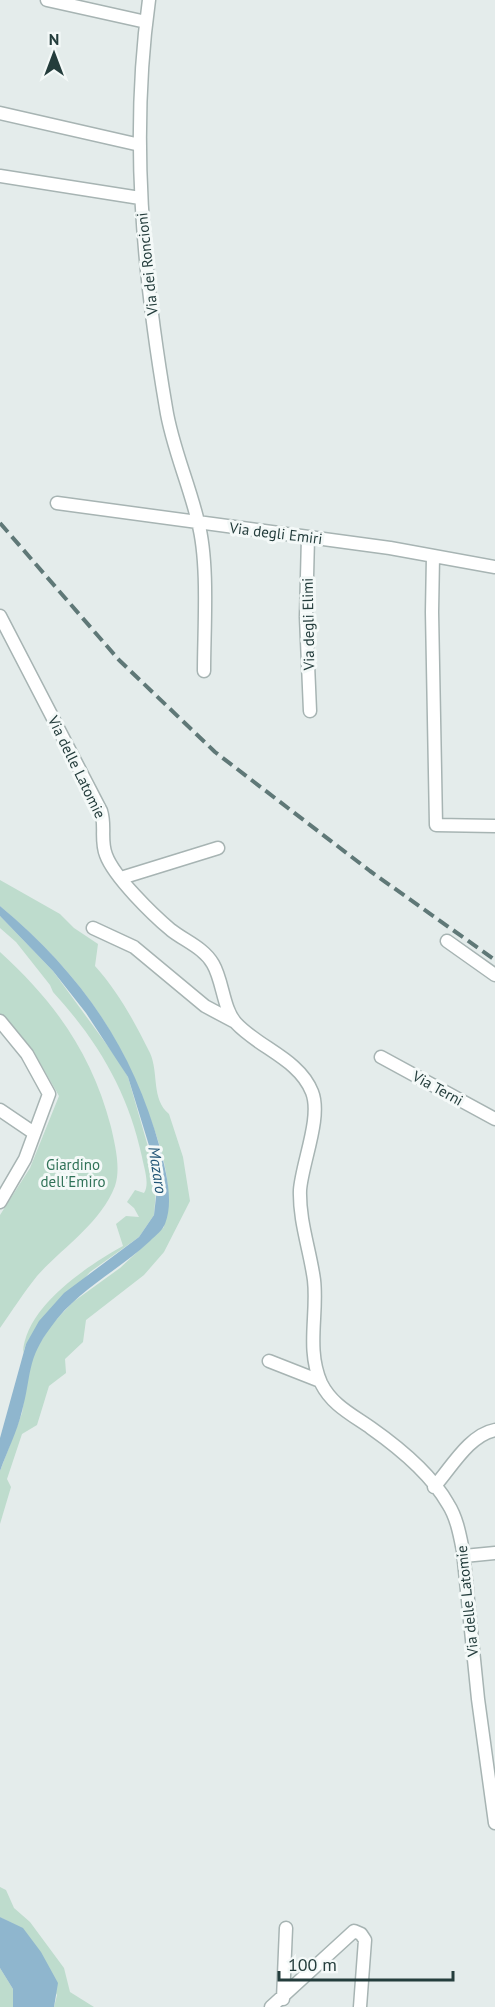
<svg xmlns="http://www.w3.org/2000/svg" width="495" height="2007" viewBox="0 0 495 2007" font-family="'PT Sans',sans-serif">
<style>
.green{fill:#bedccd}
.water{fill:#8fb6ce}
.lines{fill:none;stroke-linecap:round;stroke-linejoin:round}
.minor-casing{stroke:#a7b4b3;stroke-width:15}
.minor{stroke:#fff;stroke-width:12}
.rail{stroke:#5f7877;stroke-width:4;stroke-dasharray:12 6;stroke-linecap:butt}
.labels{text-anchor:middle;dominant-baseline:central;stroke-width:6;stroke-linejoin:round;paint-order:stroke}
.street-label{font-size:15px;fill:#243d3c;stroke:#f4f9f8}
.park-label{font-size:15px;fill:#307258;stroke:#f4f9f8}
.water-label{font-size:16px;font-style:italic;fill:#215576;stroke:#f4f9f8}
</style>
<rect width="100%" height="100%" fill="#e4eceb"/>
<!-- green -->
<path class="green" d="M 0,880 L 60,914 L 74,928 L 98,944 L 95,966 C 119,993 134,1021 150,1053 C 159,1073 151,1099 169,1114 L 183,1157 L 190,1201 L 164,1252 L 144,1275 L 86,1320 L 83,1342 L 65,1359 L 66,1373 L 49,1386 L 37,1425 L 22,1434 L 7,1479 L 11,1487 L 0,1524 L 0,1471 L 22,1413 L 28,1373 L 35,1351 L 51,1325 L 73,1302 L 120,1268 L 164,1227 C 165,1215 168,1202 168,1191 C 167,1165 158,1139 149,1115 C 118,1027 72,967 0,906 Z
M 0,916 L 53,971 L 118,1060 L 128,1077 L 157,1178 L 154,1215 L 139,1237 L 90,1272 L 26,1344 L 23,1353 C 25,1307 87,1266 123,1246 L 116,1224 L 126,1216 L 139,1217 L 134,1208 L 127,1202 L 135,1190 L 144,1193 C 150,1184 144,1168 142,1157 C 128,1092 98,1041 53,992 L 50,985 L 16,942 L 0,928 Z
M 0,952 C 55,1002 92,1054 111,1127 C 115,1145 121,1168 115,1186 C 101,1223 62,1248 37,1276 C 24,1292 12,1311 0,1328 L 0,1215 L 30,1168 L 59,1096 L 32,1049 L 0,1016 Z
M 0,1887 L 6,1890 L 14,1908 L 30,1922 L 64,1968 L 70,1992 L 94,2007 L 54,2007 L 57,1995 L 23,1929 L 0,1917 Z
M 0,1968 L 13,1989 L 13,2007 L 0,2007 Z"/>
<!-- water -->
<path class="water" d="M 0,906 C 80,973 132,1046 160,1148 C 166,1172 174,1201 165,1224 C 162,1231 155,1236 150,1241 C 118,1271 76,1291 51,1327 C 26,1360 32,1375 22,1411 C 17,1432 7,1451 0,1471 L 0,1438 L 26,1344 L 39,1321 L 64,1293 L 139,1237 L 154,1215 L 157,1188 L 155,1165 L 128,1077 L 86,1013 L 53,971 L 0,916 Z
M 0,1917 L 23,1928 L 41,1952 L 58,1983 L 54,2007 L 13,2007 L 13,1989 L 0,1968 Z"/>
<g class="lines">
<defs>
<path id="minor" d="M 47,0 L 146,22
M 149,0 C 130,136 143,273 166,408 C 172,447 189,483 198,522 C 209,563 204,628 204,671
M 0,113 L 140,145
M 0,176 L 140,198
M 57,503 L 390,548 L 495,567
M 308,537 L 306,617 L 310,711
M 433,556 L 432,612 L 436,825 L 495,826
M 0,616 L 101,811 C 106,826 100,840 106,855 C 114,877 153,915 171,930 C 185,941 204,948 213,964 C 223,981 223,1009 236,1023 C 259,1048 299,1059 312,1092 C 322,1117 302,1163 300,1190 C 299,1221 310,1250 314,1280 C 318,1314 306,1349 321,1383 C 332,1405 351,1414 371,1428 C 398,1447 431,1474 448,1504 C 457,1518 460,1536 463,1551 L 478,1699 L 495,1823
M 121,878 L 218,848
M 93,928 L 134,947 L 205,1006 L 235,1022
M 447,941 L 495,975
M 0,1021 L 27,1054 L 49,1094 L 25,1159 L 0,1202
M 381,1057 L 495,1119
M 0,1110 L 34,1133
M 269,1361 L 320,1381
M 434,1487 C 451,1468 469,1435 495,1430
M 464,1556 L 495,1553
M 283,1999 L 286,1928
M 271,2007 L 354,1931 L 361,1934 L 365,1940 L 360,2007"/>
</defs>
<!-- minor casing -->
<use href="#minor" class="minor-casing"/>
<!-- minor -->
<use href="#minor" class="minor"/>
<!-- rail -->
<path class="rail" d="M 0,523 L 119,660 L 215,752 L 370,871 L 495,960"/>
</g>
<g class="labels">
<!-- street labels -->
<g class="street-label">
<text transform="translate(147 264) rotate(-96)">Via dei Roncioni</text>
<text transform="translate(276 533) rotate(7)">Via degli Emiri</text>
<text transform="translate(308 624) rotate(-91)">Via degli Elimi</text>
<text transform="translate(77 767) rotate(64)">Via delle Latomie</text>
<text transform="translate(438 1088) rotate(29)">Via Terni</text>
<text transform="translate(467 1601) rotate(-96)">Via delle Latomie</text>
</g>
<!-- park labels -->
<g class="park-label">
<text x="73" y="1164">Giardino<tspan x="73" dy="17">dell'Emiro</tspan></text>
</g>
<!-- water labels -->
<g class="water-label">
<text transform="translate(158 1170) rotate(81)">Mazaro</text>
</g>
</g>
<!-- north arrow -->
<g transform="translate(54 54)" stroke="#f4f9f8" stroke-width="4.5" paint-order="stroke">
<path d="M0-4.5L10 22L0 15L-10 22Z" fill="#243d3c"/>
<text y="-9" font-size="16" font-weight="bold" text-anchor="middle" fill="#243d3c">N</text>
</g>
<!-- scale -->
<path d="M279 1971v9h174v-9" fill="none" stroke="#243d3c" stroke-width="3"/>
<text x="288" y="1971" font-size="18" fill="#243d3c" stroke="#f4f9f8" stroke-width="4.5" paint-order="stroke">100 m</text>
</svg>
